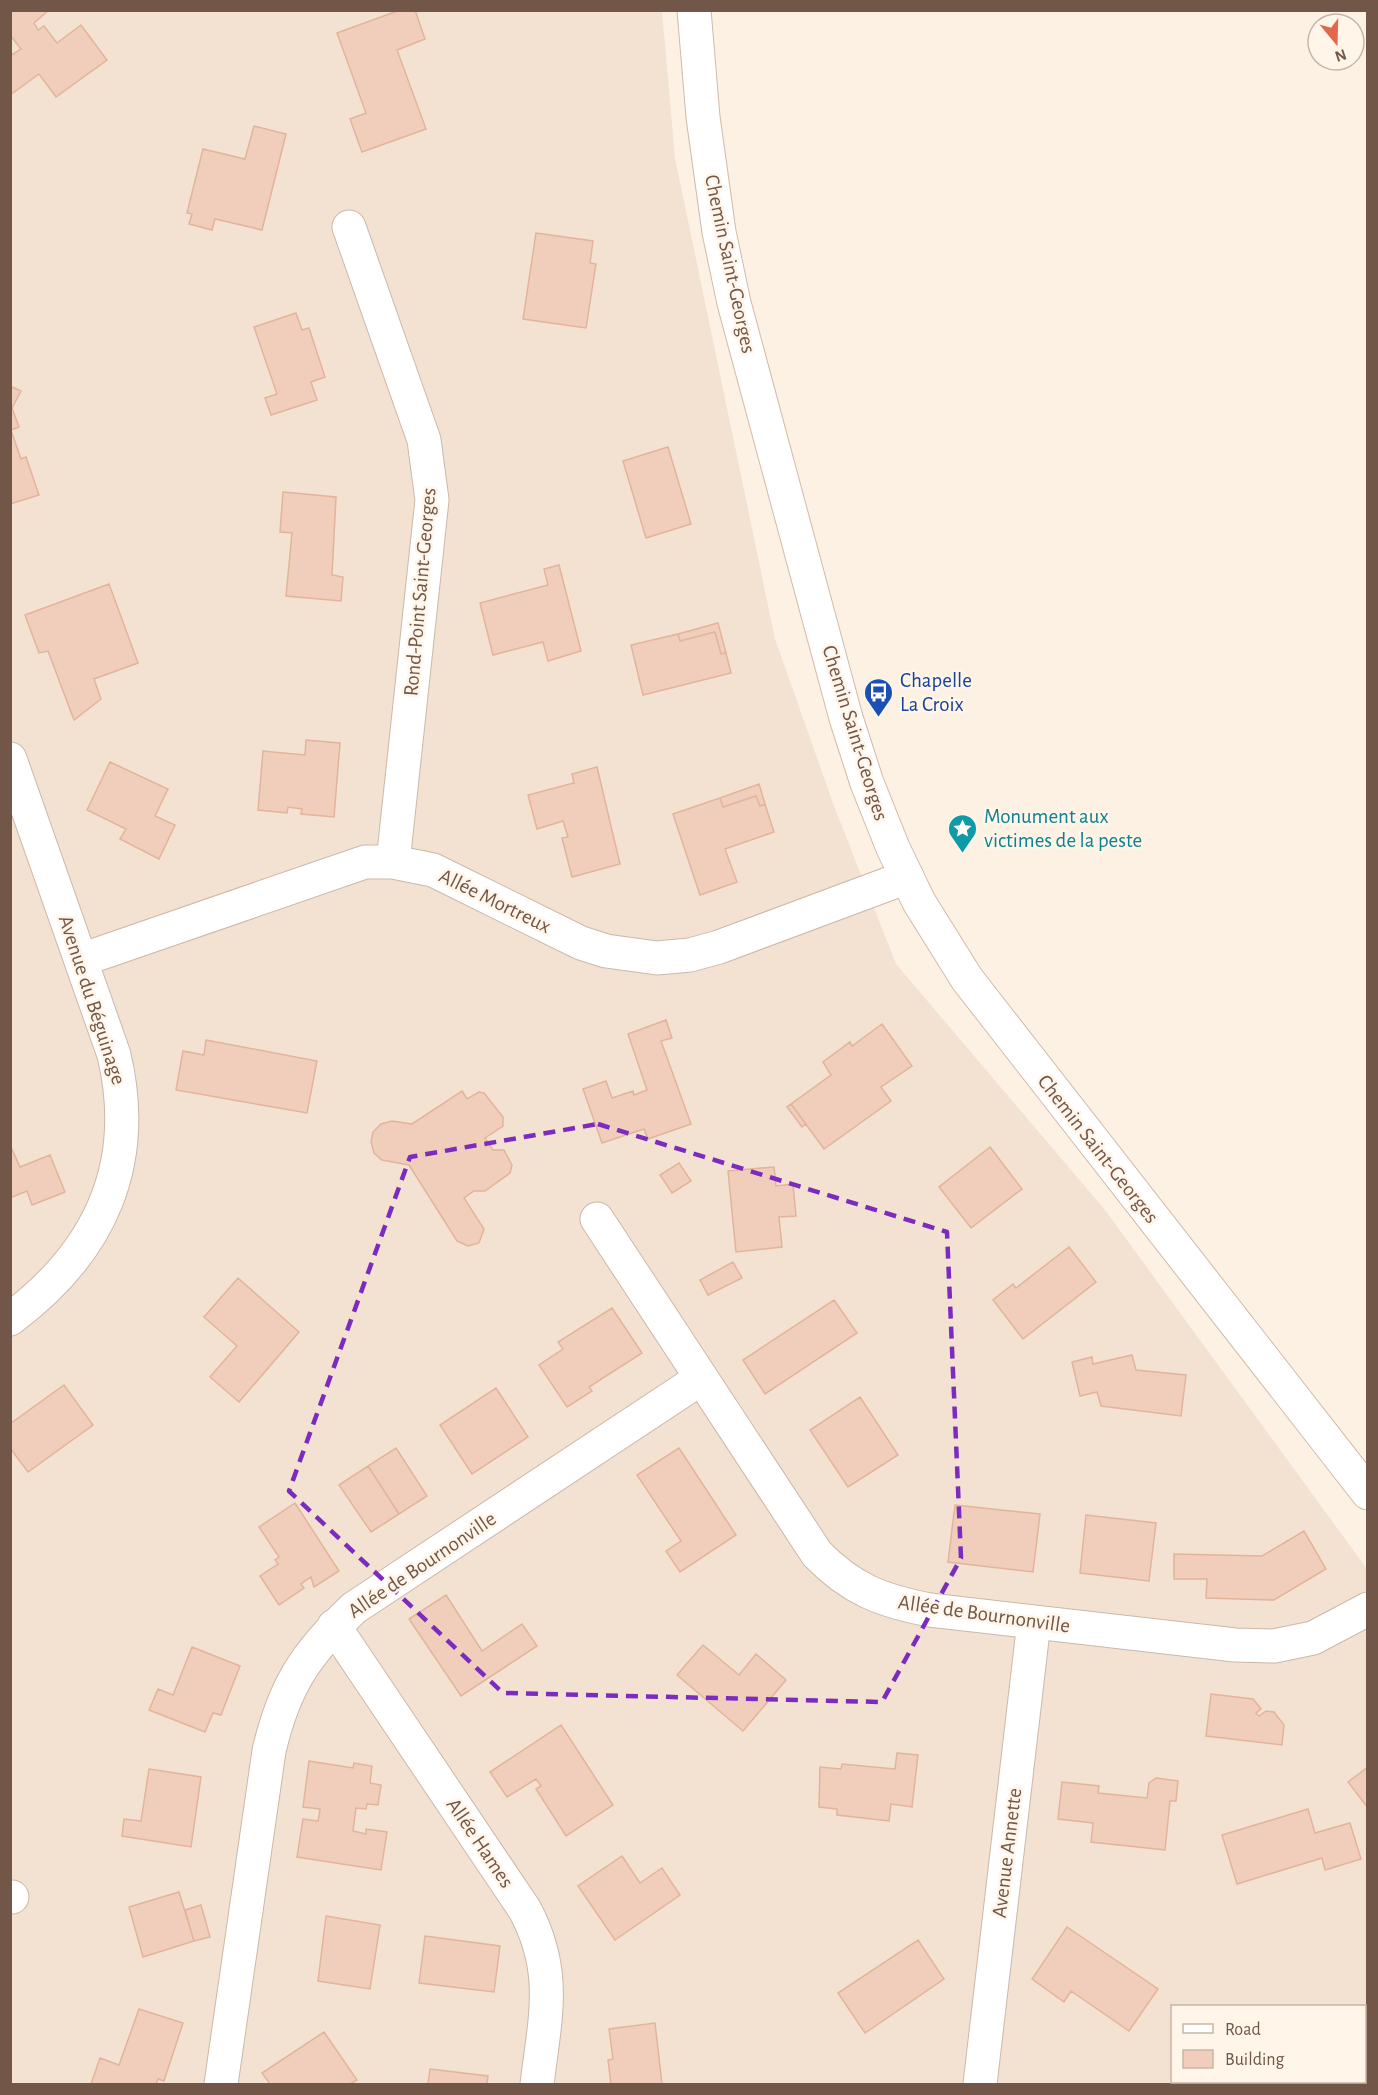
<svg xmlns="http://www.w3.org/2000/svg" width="1378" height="2095" viewBox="0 0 1378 2095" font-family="'Alegreya Sans',sans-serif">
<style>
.residential{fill:#f3e2d1;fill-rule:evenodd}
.building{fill:#f0cebb;stroke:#e2b49b;stroke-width:1.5}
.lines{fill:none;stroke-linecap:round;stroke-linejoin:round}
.street-casing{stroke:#ccb8a9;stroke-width:35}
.secondary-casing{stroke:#d1baa9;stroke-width:35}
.street{stroke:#fff;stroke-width:33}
.secondary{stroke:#fff;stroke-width:33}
.marked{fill:none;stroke:#7b2cbf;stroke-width:4.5;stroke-dasharray:12 8;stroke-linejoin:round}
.labels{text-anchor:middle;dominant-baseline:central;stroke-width:5;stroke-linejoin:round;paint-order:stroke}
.street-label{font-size:21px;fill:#725749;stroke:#fff5e8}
.transit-label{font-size:21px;fill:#164399;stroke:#fff5e8;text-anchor:start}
.culture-label{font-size:21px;fill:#0d838f;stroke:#fff5e8;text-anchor:start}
</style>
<rect width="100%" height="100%" fill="#fcf1e2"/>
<!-- residential -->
<path class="residential" d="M 11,11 L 662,11 L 675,158 L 775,639 L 834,806 L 896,964 L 1105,1210 L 1367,1569 L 1367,2084 L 11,2084 ZM 1172,2006 L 1364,2006 L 1364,2082 L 1172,2082 Z"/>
<!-- building -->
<path class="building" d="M 10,10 L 49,10 L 34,23 L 38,30 L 44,26 L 57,43 L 81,25 L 107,60 L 56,97 L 39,74 L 10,95 L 10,56 L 21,49 L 10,35 Z
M 400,10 L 415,10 L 425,39 L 397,50 L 426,129 L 362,152 L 350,119 L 366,113 L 337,33 Z
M 254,126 L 286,134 L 262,230 L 215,219 L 212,230 L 189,224 L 192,214 L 187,213 L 203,149 L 245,159 Z
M 536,233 L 593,241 L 590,263 L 596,264 L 586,328 L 523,319 Z
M 296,313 L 302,330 L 309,328 L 325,377 L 311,382 L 317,400 L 271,415 L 265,398 L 277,394 L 254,327 Z
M 10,386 L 21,391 L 12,408 L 19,427 L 11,430 L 21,459 L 26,457 L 39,495 L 10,504 Z
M 668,447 L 691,524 L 646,538 L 623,461 Z
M 283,492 L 336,497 L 332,575 L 343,577 L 341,601 L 286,596 L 292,533 L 280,532 Z
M 559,565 L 581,651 L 548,661 L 543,642 L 493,655 L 480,603 L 548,585 L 544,569 Z
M 109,584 L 138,663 L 94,679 L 101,699 L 74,720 L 48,651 L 39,653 L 25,615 Z
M 718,623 L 726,653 L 721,654 L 715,632 L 680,641 L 678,634 Z
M 715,632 L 721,654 L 726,653 L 731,673 L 643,695 L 631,645 L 678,634 L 680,641 Z
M 306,740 L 340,743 L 334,817 L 301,814 L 302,809 L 288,807 L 287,813 L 258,810 L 263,751 L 305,755 Z
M 110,762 L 168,789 L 155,816 L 175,825 L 159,859 L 120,839 L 126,829 L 87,810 Z
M 597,767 L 620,864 L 572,877 L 562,838 L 568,837 L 563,821 L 537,829 L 528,795 L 574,783 L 572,774 Z
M 759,784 L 765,804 L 760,806 L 756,796 L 723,807 L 720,798 Z
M 756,796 L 760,806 L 765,804 L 774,832 L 725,849 L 737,882 L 700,895 L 673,814 L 720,798 L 723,807 Z
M 666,1020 L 672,1038 L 661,1041 L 691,1124 L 648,1139 L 644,1129 L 602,1143 L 583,1089 L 606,1081 L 612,1098 L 633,1091 L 634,1095 L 647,1090 L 628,1034 Z
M 882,1024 L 912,1066 L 881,1087 L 891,1101 L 824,1149 L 791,1104 L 831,1075 L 823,1062 L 850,1042 L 852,1046 Z
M 206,1040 L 317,1061 L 307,1113 L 176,1090 L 183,1051 L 204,1055 Z
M 462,1091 L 467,1099 L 479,1092 L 484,1093 L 503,1117 L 503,1126 L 485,1138 L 493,1150 L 504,1150 L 512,1165 L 510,1173 L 485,1191 L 474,1191 L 464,1198 L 484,1229 L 479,1243 L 468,1246 L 457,1241 L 409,1165 L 382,1160 L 374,1153 L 371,1142 L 373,1132 L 381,1124 L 392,1121 L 412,1124 Z
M 791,1104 L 806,1124 L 802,1127 L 787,1107 Z
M 10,1145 L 20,1167 L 50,1155 L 65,1192 L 32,1205 L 27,1191 L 10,1198 Z
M 990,1147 L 1022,1189 L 971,1228 L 939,1187 Z
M 679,1163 L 691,1181 L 672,1193 L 660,1175 Z
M 774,1167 L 776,1186 L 793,1184 L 796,1216 L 779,1217 L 782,1247 L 736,1252 L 728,1171 Z
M 1069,1247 L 1096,1282 L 1023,1339 L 993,1300 L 1013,1284 L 1016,1288 Z
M 733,1262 L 742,1278 L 708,1295 L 700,1280 Z
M 238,1278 L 299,1332 L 239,1402 L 210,1377 L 237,1346 L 204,1317 Z
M 834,1300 L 857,1333 L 765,1394 L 743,1360 Z
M 612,1308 L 642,1353 L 589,1387 L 592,1391 L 567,1407 L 539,1365 L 563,1349 L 558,1342 Z
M 1132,1355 L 1136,1370 L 1186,1375 L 1181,1416 L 1101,1406 L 1097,1392 L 1080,1396 L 1072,1362 L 1092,1357 L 1093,1364 Z
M 64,1385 L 93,1425 L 28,1472 L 10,1448 L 10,1424 Z
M 496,1388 L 528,1437 L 472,1474 L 440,1425 Z
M 860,1397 L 898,1455 L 848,1487 L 810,1430 Z
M 396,1448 L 427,1496 L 399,1514 L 368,1466 Z
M 679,1448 L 736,1535 L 680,1572 L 666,1551 L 681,1541 L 637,1475 Z
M 368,1466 L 399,1514 L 371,1532 L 339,1485 Z
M 295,1503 L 339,1571 L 314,1587 L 311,1577 L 301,1584 L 304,1588 L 279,1605 L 260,1576 L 278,1564 L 275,1560 L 279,1557 L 259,1527 Z
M 955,1505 L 1040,1514 L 1033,1572 L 948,1562 Z
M 1086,1515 L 1156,1523 L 1149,1581 L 1080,1573 Z
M 1304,1531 L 1326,1569 L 1274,1600 L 1206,1598 L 1207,1579 L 1174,1579 L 1174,1554 L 1262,1556 Z
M 446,1595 L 482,1651 L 522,1624 L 537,1646 L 461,1696 L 409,1619 Z
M 703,1645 L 739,1675 L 756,1654 L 786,1680 L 743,1731 L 677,1675 Z
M 192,1647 L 240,1666 L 221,1715 L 213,1713 L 205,1732 L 149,1710 L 158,1689 L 173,1695 Z
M 1211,1694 L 1253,1699 L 1261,1709 L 1256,1713 L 1259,1716 L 1266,1711 L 1274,1712 L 1284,1725 L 1282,1745 L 1206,1736 Z
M 561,1725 L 613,1805 L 566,1836 L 536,1789 L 541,1786 L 536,1779 L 507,1797 L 490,1772 Z
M 897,1753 L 918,1755 L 912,1807 L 891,1804 L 889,1821 L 837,1815 L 837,1809 L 819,1807 L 820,1767 L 841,1769 L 842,1764 L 895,1769 Z
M 309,1761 L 353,1768 L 354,1763 L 372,1766 L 370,1783 L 381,1785 L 378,1805 L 367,1804 L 366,1809 L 356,1808 L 353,1831 L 366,1834 L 366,1829 L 387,1832 L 381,1870 L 297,1857 L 303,1819 L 318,1821 L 320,1809 L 303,1807 Z
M 1368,1767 L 1368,1808 L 1348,1782 Z
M 149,1769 L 201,1777 L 191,1847 L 122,1836 L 124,1819 L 141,1821 Z
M 1156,1778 L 1178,1781 L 1176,1801 L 1170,1801 L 1165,1850 L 1091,1842 L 1093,1823 L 1058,1819 L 1062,1782 L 1099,1786 L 1098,1793 L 1147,1798 L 1149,1783 Z
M 1308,1809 L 1315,1833 L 1350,1823 L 1361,1859 L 1325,1870 L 1322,1858 L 1237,1884 L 1222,1835 Z
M 622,1856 L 640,1883 L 662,1868 L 680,1895 L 615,1940 L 578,1886 Z
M 179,1892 L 194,1941 L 143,1957 L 129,1907 Z
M 201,1905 L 210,1937 L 194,1941 L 185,1910 Z
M 326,1916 L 380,1925 L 370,1989 L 318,1981 Z
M 1067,1927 L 1158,1989 L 1129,2031 L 1071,1991 L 1064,2002 L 1032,1979 Z
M 425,1936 L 500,1946 L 494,1992 L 419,1983 Z
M 918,1940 L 944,1979 L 865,2033 L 838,1993 Z
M 139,2009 L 183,2023 L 164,2081 L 158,2079 L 156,2084 L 91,2084 L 100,2058 L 119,2065 Z
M 655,2023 L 662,2084 L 611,2084 L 608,2060 L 613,2059 L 609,2029 Z
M 324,2032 L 357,2080 L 350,2084 L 270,2084 L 262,2073 Z
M 430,2069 L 488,2076 L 487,2084 L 428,2084 Z
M 1189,2082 L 1311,2082 L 1309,2084 L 1188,2084 Z"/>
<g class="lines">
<defs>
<path id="street" d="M 349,227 L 424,440 L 432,500 L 393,862
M 10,759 L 114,1055 C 140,1165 100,1252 10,1319
M 81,960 L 365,862 L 393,862 L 433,870 L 581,943 L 606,951 L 657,958 L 690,955 L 719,947 L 907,877
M 597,1219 L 817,1554 C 851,1589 882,1601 930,1610 L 1235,1645 L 1274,1646 L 1313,1638 L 1368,1609
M 334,1626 L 525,1910 C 558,1972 545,2018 537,2084
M 10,1897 L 12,1897
M 221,2084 L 269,1751 C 284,1686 306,1653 354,1608 L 700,1379
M 980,2084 L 1034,1622"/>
<path id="secondary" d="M 694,10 L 703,117 L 719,232 L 734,303 L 846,718 L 867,783 L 893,848 L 919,902 L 967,979 L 1368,1493"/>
</defs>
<!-- street casing -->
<use href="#street" class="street-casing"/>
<!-- secondary casing -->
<use href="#secondary" class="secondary-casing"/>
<!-- street -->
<use href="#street" class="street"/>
<!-- secondary -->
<use href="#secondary" class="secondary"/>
</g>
<!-- marked area -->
<path class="marked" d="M 598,1124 L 947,1232 L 961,1558 L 882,1702 L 503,1693 L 289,1491 L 410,1157 Z"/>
<!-- icons -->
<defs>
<symbol id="bus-pin" viewBox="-11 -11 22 30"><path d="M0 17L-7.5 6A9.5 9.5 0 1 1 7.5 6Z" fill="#1a4fb4" stroke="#fff5e8"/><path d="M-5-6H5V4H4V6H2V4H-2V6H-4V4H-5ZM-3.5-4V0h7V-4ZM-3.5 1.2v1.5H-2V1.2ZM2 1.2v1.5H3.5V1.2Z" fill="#fff"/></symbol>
<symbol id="sight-pin" viewBox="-11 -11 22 30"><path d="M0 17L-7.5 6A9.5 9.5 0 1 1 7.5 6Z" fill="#0f9aa8" stroke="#fff5e8"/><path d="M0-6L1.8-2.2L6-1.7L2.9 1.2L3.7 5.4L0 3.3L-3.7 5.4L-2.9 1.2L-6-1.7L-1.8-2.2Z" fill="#fff"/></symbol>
</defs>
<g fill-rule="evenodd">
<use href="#bus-pin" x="862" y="676" width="33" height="45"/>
<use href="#sight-pin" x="946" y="812" width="33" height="45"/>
</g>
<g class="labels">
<!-- street labels -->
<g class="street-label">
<text transform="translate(730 264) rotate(78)">Chemin Saint-Georges</text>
<text transform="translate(420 592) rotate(-85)">Rond-Point Saint-Georges</text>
<text transform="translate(855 733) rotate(73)">Chemin Saint-Georges</text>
<text transform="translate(495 901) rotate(26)">Allée Mortreux</text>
<text transform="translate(92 1000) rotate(72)">Avenue du Béguinage</text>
<text transform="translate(1098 1149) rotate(52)">Chemin Saint-Georges</text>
<text transform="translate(422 1565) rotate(-34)">Allée de Bournonville</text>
<text transform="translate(984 1614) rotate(8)">Allée de Bournonville</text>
<text transform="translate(480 1843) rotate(56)">Allée Hames</text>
<text transform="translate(1007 1853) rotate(-83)">Avenue Annette</text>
</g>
<!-- transit labels -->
<g class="transit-label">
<text x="900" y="680">Chapelle<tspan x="900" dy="24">La Croix</tspan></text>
</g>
<!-- culture labels -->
<g class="culture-label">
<text x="984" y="816">Monument aux<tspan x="984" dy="24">victimes de la peste</tspan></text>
</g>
</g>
<!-- border -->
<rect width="1378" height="2095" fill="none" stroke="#725749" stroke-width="24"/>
<!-- legend -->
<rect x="1171" y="2005" width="195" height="78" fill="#fff5e8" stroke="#c7b6a8" stroke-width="1.5"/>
<rect x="1183" y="2024" width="30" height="9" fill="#ffffff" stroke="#c7b6a8" stroke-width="1.5"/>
<text x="1225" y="2035" font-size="18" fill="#725749">Road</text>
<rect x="1183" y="2050" width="30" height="18" fill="#f0cebb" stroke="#c7b6a8" stroke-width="1.5"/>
<text x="1225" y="2065" font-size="18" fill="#725749">Building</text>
<!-- north arrow -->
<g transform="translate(1336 42) rotate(161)"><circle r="28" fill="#fff5e8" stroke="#c7b6a8" stroke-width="1.5"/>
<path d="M0-4.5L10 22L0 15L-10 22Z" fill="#e3674a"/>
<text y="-9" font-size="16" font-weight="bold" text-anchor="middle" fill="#725749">N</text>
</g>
</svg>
